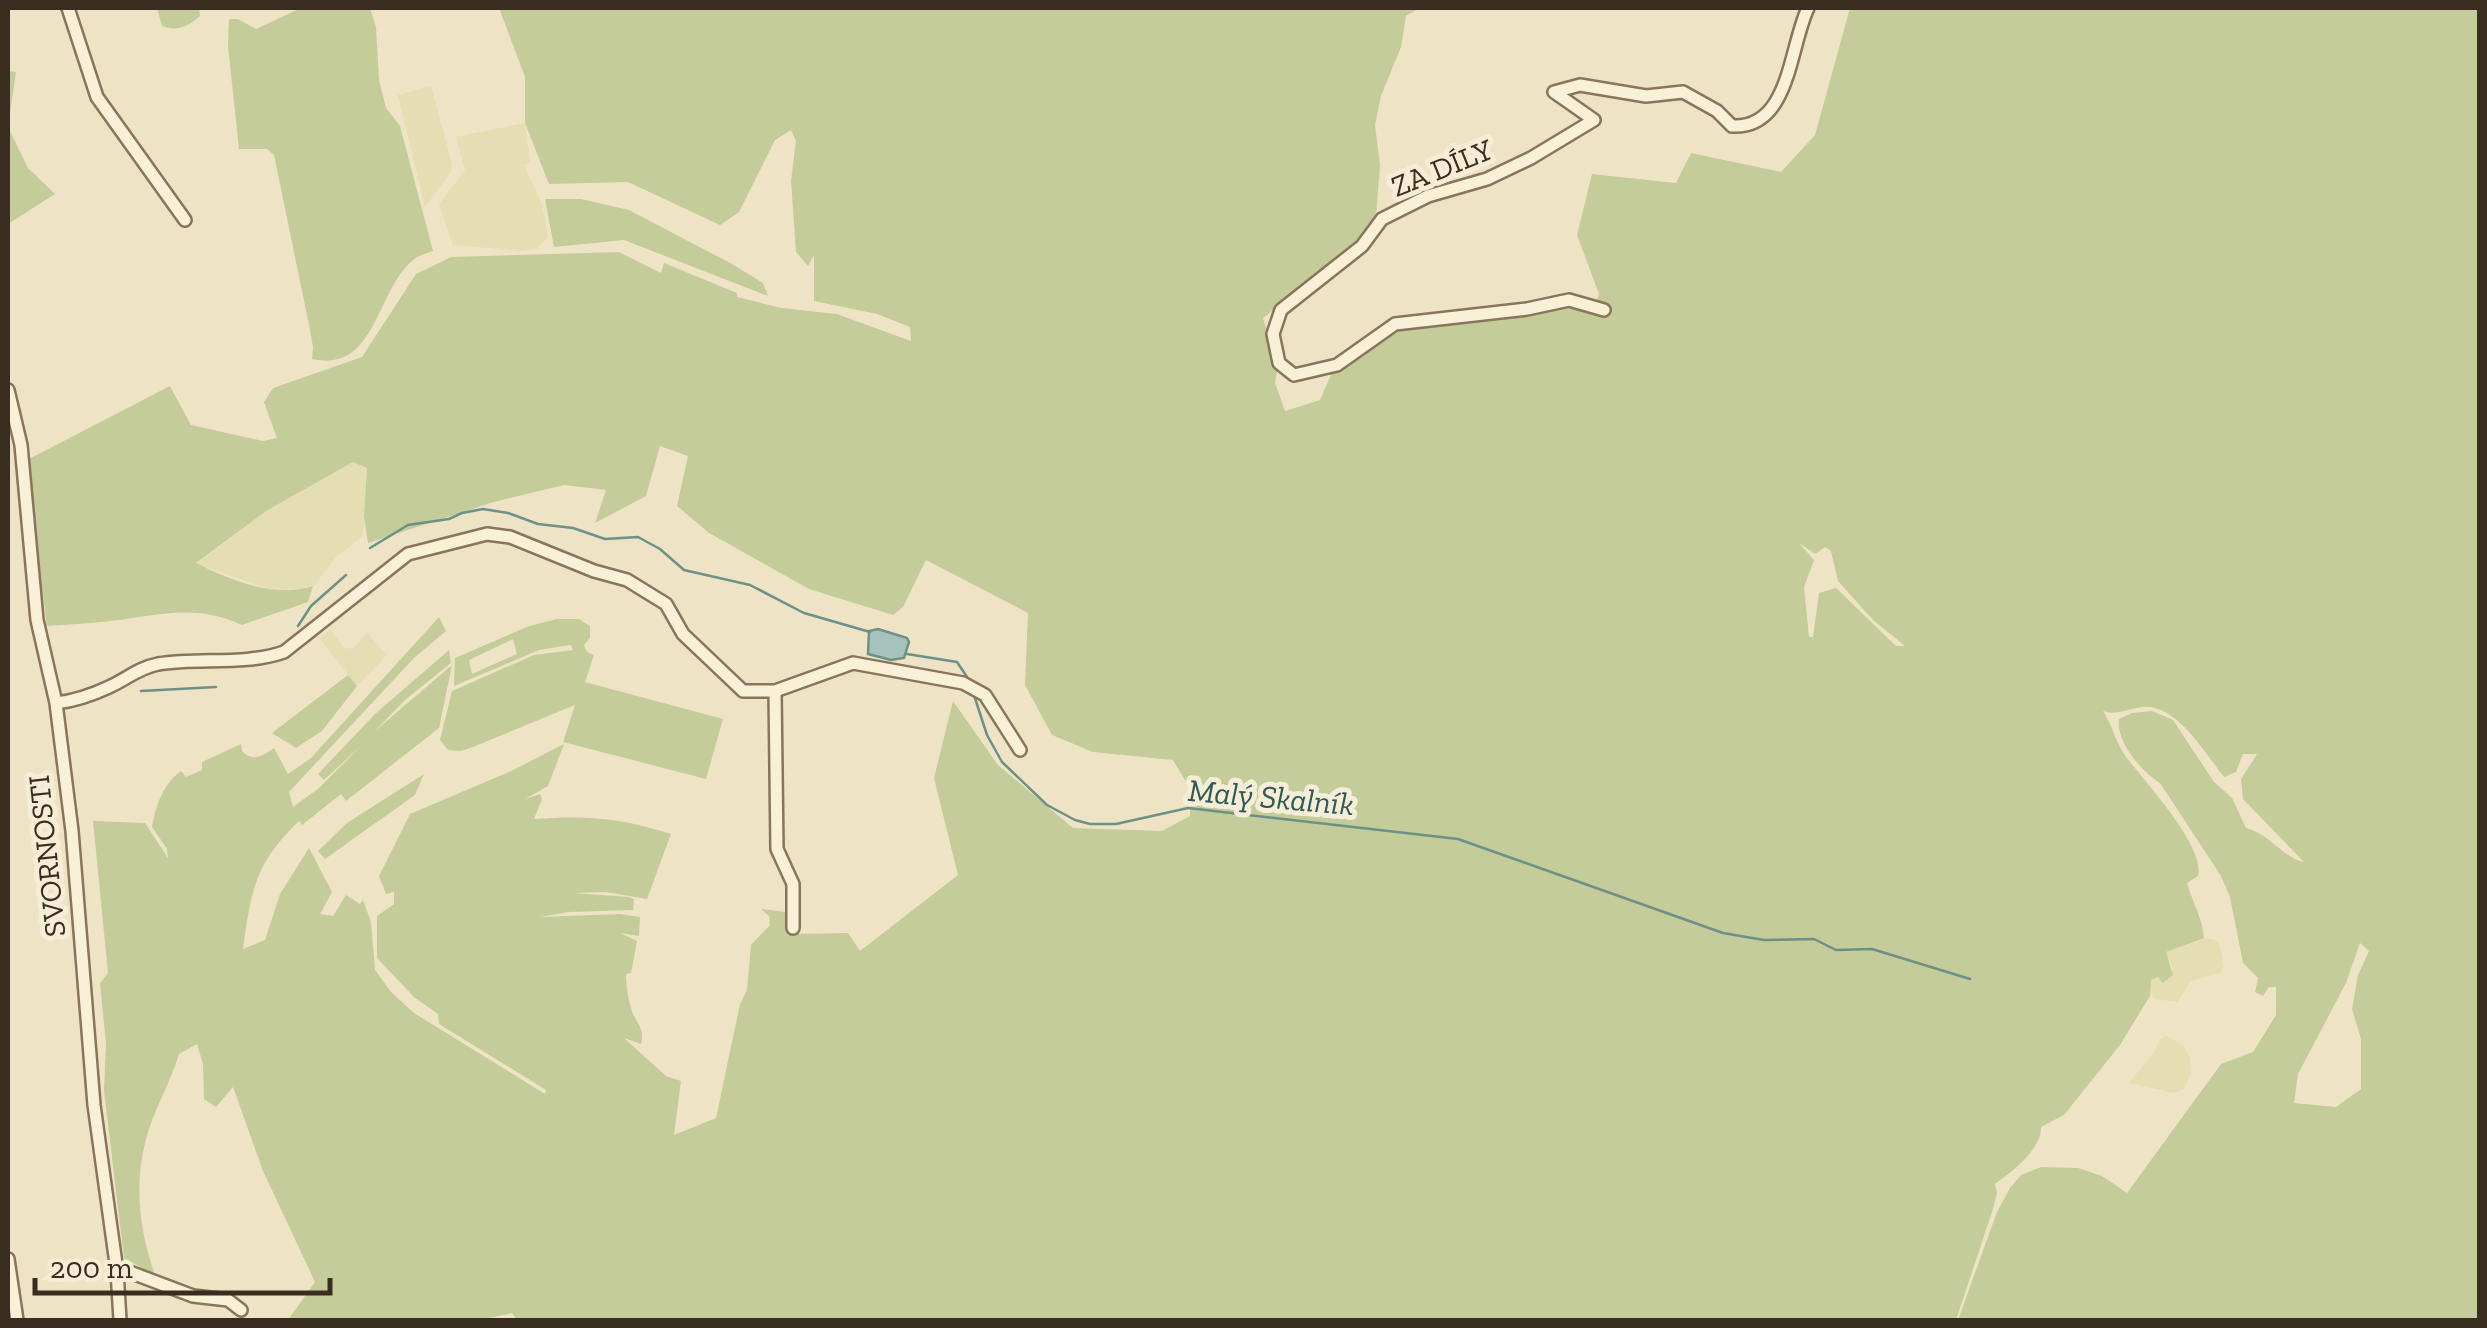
<svg xmlns="http://www.w3.org/2000/svg" width="2487" height="1328" viewBox="0 0 2487 1328" font-family="'Zilla Slab',serif">
<style>
.farmland{fill:#e4deb2}
.green{fill:#c4cc99;fill-rule:evenodd}
.water{fill:#a7c1bb;stroke:#6d9089;stroke-width:2.5}
.lines{fill:none;stroke-linecap:round;stroke-linejoin:round}
.stream{stroke:#6d9089;stroke-width:2.5}
.minor-casing{stroke:#89755b;stroke-width:16}
.minor{stroke:#f9f0d8;stroke-width:11}
.labels{text-anchor:middle;dominant-baseline:central;stroke-width:10;stroke-linejoin:round;paint-order:stroke}
.street-label{font-size:30px;fill:#392d1f;stroke:#f5edd5}
.water-label{font-size:32px;font-style:italic;fill:#2e5958;stroke:#f5edd5}
</style>
<rect width="100%" height="100%" fill="#eee4c5"/>
<!-- farmland -->
<path class="farmland" d="M 431,86 L 452,164 L 451,172 L 425,207 L 398,95 Z
M 525,123 L 530,162 L 524,165 L 542,204 L 548,237 L 536,249 L 521,251 L 453,245 L 439,204 L 465,170 L 456,137 Z
M 357,460 L 367,467 L 363,536 L 335,558 L 315,585 L 296,592 L 276,591 L 196,564 L 266,511 Z
M 331,629 L 343,647 L 352,649 L 367,633 L 387,655 L 357,686 L 319,638 Z
M 2204,938 L 2216,940 L 2220,944 L 2224,967 L 2220,973 L 2191,981 L 2177,1002 L 2154,999 L 2149,989 L 2151,980 L 2173,969 L 2165,952 Z
M 2166,1035 L 2184,1046 L 2190,1058 L 2191,1074 L 2184,1089 L 2174,1093 L 2129,1083 L 2154,1052 L 2160,1039 Z"/>
<!-- green -->
<path class="green" d="M 157,8 L 199,8 L 200,16 C 189,26 177,32 162,26 Z
M 301,8 L 370,8 L 376,27 L 379,80 L 386,108 L 400,126 L 433,251 C 426,253 417,256 412,261 C 375,293 376,373 312,359 L 313,347 L 309,325 L 274,155 L 267,149 L 239,149 L 228,46 L 229,19 L 238,19 L 256,29 Z
M 499,8 L 1419,8 L 1406,16 L 1401,47 L 1381,96 L 1375,125 L 1380,165 L 1376,217 L 1355,246 L 1263,318 L 1278,367 L 1275,383 L 1285,411 L 1320,400 L 1333,370 L 1395,328 L 1534,311 L 1580,307 L 1593,312 L 1599,294 L 1577,235 L 1592,174 L 1676,183 L 1691,153 L 1781,172 L 1815,135 L 1850,8 L 2479,8 L 2479,1320 L 1958,1320 L 1997,1212 L 2010,1188 L 2021,1175 L 2041,1167 L 2078,1168 L 2102,1176 L 2127,1193 L 2221,1064 L 2253,1052 L 2276,1015 L 2276,987 L 2269,987 L 2263,996 L 2255,992 L 2258,978 L 2243,963 L 2230,897 L 2221,876 L 2160,783 C 2142,772 2115,741 2119,719 L 2132,713 L 2152,711 L 2173,720 L 2214,782 L 2232,798 L 2246,828 C 2270,834 2283,858 2304,862 L 2243,799 L 2241,779 L 2257,754 L 2243,754 L 2236,772 L 2224,777 C 2204,752 2176,703 2142,707 C 2127,709 2116,716 2103,711 C 2112,725 2115,740 2124,754 C 2142,779 2206,846 2198,876 L 2187,883 C 2192,901 2203,920 2204,938 L 2166,952 L 2173,975 L 2163,983 L 2158,977 L 2151,980 L 2150,996 L 2120,1045 L 2064,1115 L 2041,1127 C 2042,1149 2012,1172 1995,1184 L 1997,1193 L 1993,1209 L 1956,1320 L 517,1320 L 512,1313 L 481,1320 L 288,1320 L 315,1282 L 263,1171 L 233,1087 L 216,1107 L 204,1099 L 203,1064 L 197,1044 L 179,1054 C 170,1084 152,1113 145,1143 C 134,1188 140,1232 155,1275 L 124,1258 L 104,1091 L 106,1044 L 100,983 L 108,973 L 93,821 L 145,823 L 168,858 L 167,849 L 152,827 C 156,805 163,784 181,771 L 186,777 L 202,770 L 202,762 L 241,744 L 242,751 C 252,763 264,755 274,748 L 288,774 L 311,758 L 439,617 L 446,631 L 414,658 L 289,792 L 293,807 L 319,788 L 362,745 L 324,780 L 318,774 L 375,714 L 449,650 L 451,663 L 405,700 L 375,731 L 452,665 L 439,728 L 346,801 L 341,794 L 302,825 L 299,821 C 255,863 251,891 243,949 L 265,940 L 280,894 L 309,848 L 332,892 L 320,914 L 333,916 L 346,895 L 360,904 L 363,900 L 371,922 L 375,970 L 391,992 L 414,1013 L 545,1094 L 546,1090 L 439,1024 L 438,1014 L 414,997 L 377,958 L 377,916 L 394,904 L 394,892 L 386,894 L 379,876 L 410,814 L 511,771 L 564,744 L 548,786 L 525,799 L 540,794 L 542,799 L 534,819 C 586,815 621,818 671,834 L 647,899 L 606,892 L 573,893 L 629,897 L 634,899 L 633,910 L 569,912 L 540,917 L 620,914 L 640,917 L 639,936 L 620,933 L 637,941 L 631,973 L 626,974 C 626,986 628,1000 632,1011 C 637,1025 645,1027 641,1044 L 624,1038 L 666,1076 L 681,1081 L 674,1135 L 716,1118 L 740,1004 L 747,990 L 751,945 L 770,925 L 769,916 L 761,909 L 786,912 L 790,934 L 848,933 L 860,951 L 958,875 L 934,778 L 953,701 L 998,765 L 1073,828 L 1162,831 L 1190,816 L 1191,790 L 1173,760 L 1093,752 L 1052,735 L 1025,685 L 1028,613 L 926,560 L 903,607 L 893,615 L 809,589 L 709,533 L 677,506 L 688,456 L 660,446 L 646,496 L 595,523 L 606,490 L 564,485 L 494,502 L 368,543 L 364,517 L 367,468 L 353,462 L 266,511 L 196,563 C 230,580 276,599 313,586 L 308,602 L 242,625 C 199,606 170,613 126,619 C 100,623 73,624 47,626 L 25,461 L 170,386 L 191,425 L 263,441 L 277,438 L 264,402 L 273,388 L 362,357 L 416,274 L 451,257 L 619,252 L 661,273 L 664,263 L 737,293 L 737,297 L 781,308 L 837,314 L 911,341 L 910,327 L 877,314 L 814,301 L 814,255 L 808,266 L 796,252 L 791,181 L 796,141 L 791,130 L 775,140 L 739,212 L 720,225 L 628,182 L 549,184 L 525,123 L 525,77 ZM 1799,543 L 1815,554 L 1825,547 L 1831,551 L 1838,581 L 1873,620 L 1905,646 L 1896,646 L 1836,588 L 1819,593 L 1813,637 L 1809,637 L 1804,587 L 1814,560 ZM 2360,943 L 2369,951 L 2358,975 L 2352,1009 L 2361,1039 L 2361,1089 L 2336,1107 L 2294,1103 L 2298,1074 L 2346,983 Z
M 8,71 L 16,72 L 8,127 L 28,168 L 55,194 L 8,224 Z
M 545,199 L 581,199 L 629,210 L 732,264 L 763,283 L 768,296 L 624,240 L 554,247 Z
M 557,619 L 579,619 L 590,626 L 590,638 L 584,645 L 587,652 L 594,655 L 585,682 L 723,719 L 706,779 L 563,742 L 575,705 L 473,747 L 461,751 L 448,750 L 440,740 L 452,691 L 534,655 L 573,650 L 571,645 L 539,650 L 454,686 L 455,658 L 529,626 ZM 513,639 L 517,654 L 472,674 L 469,660 Z
M 348,675 L 357,686 L 322,731 L 296,748 L 272,733 Z
M 424,774 L 415,795 L 325,859 L 318,851 L 347,823 Z"/>
<!-- water -->
<path class="water" d="M 878,629 L 907,638 L 909,642 L 904,658 L 891,660 L 868,654 L 869,631 Z"/>
<g class="lines">
<!-- stream -->
<path class="stream" d="M 370,548 L 408,525 L 449,519 L 462,513 L 483,509 L 508,513 L 538,524 L 573,528 L 605,539 L 638,537 L 660,549 L 684,570 L 750,585 L 804,613 L 870,632
M 298,626 L 311,606 L 346,575
M 907,654 L 957,662 L 969,680
M 141,691 L 216,687
M 973,692 L 987,735 L 1002,762 L 1047,805 L 1075,820 L 1090,824 L 1116,824 L 1188,808 L 1458,839 L 1723,933 L 1764,940 L 1814,939 L 1836,950 L 1872,949 L 1970,979"/>
<defs>
<path id="minor" d="M 68,8 L 97,97 L 185,220
M 1604,310 L 1569,300 L 1527,309 L 1395,324 L 1337,365 L 1294,375 L 1279,363 L 1273,334 L 1281,310 L 1362,246 L 1382,219 L 1428,196 L 1487,179 L 1531,158 L 1594,120 L 1554,92 L 1580,85 L 1646,96 L 1683,92 L 1717,111 L 1732,126 C 1790,129 1789,48 1808,8
M 8,390 L 21,445 L 37,620 L 56,703 L 72,831 L 94,1105 L 117,1271 L 120,1320
M 775,691 L 777,849 L 793,884 L 793,928
M 56,703 C 74,701 92,695 109,687 C 127,679 138,668 158,664 C 200,657 243,666 284,652 L 408,554 L 487,534 L 510,537 L 594,571 L 627,580 L 666,604 L 683,634 L 743,691 L 775,691 L 853,663 L 963,683 L 985,695 L 1020,750
M 8,1259 L 17,1320
M 117,1271 L 127,1271 L 193,1296 L 228,1300 L 241,1310"/>
</defs>
<!-- minor casing -->
<use href="#minor" class="minor-casing"/>
<!-- minor -->
<use href="#minor" class="minor"/>
</g>
<g class="labels">
<!-- street labels -->
<g class="street-label">
<text transform="translate(1442 168) rotate(-22)">ZA DÍLY</text>
<text transform="translate(47 856) rotate(-96)">SVORNOSTI</text>
</g>
<!-- water labels -->
<g class="water-label">
<text transform="translate(1271 797) rotate(5)">Malý Skalník</text>
</g>
</g>
<!-- border -->
<rect width="2487" height="1328" fill="none" stroke="#392d1f" stroke-width="20"/>
<!-- scale -->
<path d="M35 1278v15h295v-15" fill="none" stroke="#392d1f" stroke-width="5"/>
<text x="50" y="1278" font-size="30" fill="#392d1f" stroke="#f5edd5" stroke-width="8" paint-order="stroke">200 m</text>
</svg>
